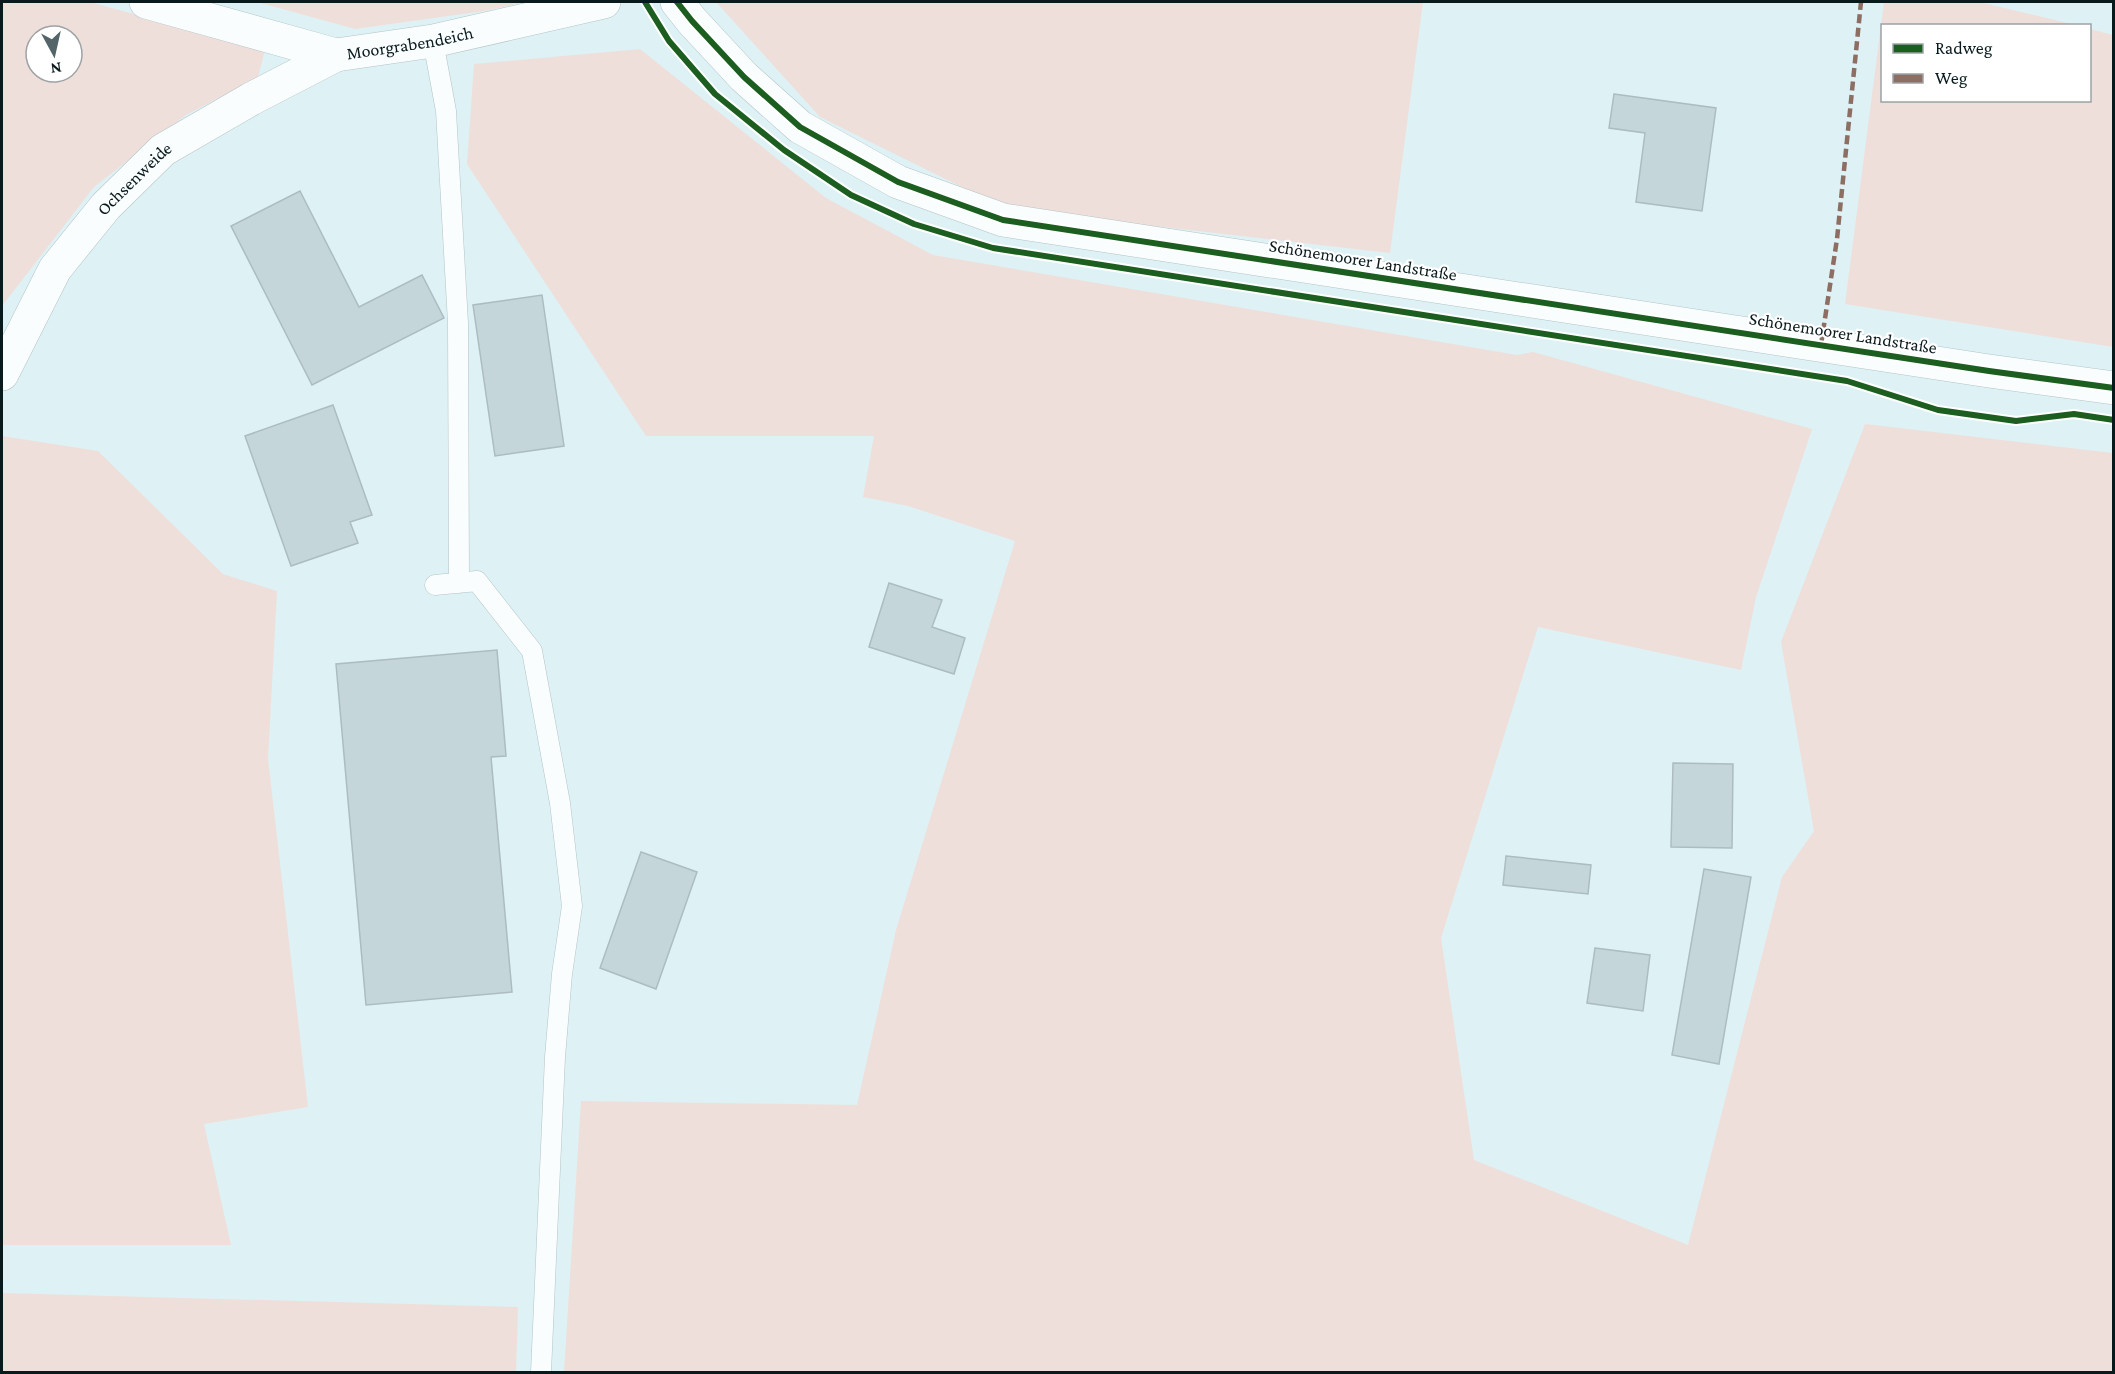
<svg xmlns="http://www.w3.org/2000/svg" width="2115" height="1374" viewBox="0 0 2115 1374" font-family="'Crimson Pro',serif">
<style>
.green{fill:#efdfda;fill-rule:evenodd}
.building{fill:#c5d6da;stroke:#acbcc0;stroke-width:1.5}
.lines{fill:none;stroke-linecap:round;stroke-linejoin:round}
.service-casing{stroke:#b3c4c7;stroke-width:21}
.minor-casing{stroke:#b3c4c7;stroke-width:34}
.tertiary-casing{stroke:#b3c4c7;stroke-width:34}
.service{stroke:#fafdfe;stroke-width:20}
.minor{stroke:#fafdfe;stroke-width:33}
.tertiary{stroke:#fafdfe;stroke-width:33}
.quiet{stroke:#8d6e63;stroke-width:4.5;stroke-dasharray:9 4.5;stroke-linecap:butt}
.cycleway-casing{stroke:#fff;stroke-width:10}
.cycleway{stroke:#1b5e20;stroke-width:6}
.labels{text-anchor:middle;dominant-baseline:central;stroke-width:4.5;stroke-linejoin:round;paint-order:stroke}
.street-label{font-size:18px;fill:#091a1d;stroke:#fff}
</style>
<rect width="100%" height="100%" fill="#def1f5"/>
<!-- green -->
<path class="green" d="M 2,2 L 90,2 L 265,50 L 258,77 L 186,115 L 94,187 L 2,306 ZM 36,36 L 72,36 L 72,72 L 36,72 Z
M 257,2 L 526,2 L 484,11 L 355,29 Z
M 716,2 L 1423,2 L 1390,253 L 1006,209 L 820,117 Z
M 1884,2 L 1979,2 L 2076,25 L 1882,26 L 1882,100 L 2090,100 L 2090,29 L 2113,35 L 2113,347 L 1845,304 Z
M 640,49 L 826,198 L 933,255 L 1517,355 L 1533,352 L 1812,429 L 1756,597 L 1741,670 L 1538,627 L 1441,938 L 1474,1160 L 1688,1245 L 1782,877 L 1814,831 L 1781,642 L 1865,424 L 2113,453 L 2113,1372 L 564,1372 L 581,1101 L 857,1105 L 896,930 L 1015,541 L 908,506 L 863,497 L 874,436 L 646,436 L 467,164 L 474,64 Z
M 2,436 L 98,451 L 223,574 L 277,591 L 268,759 L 308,1107 L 204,1124 L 231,1245 L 2,1245 Z
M 2,1293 L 518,1307 L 516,1372 L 2,1372 Z"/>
<!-- building -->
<path class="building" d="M 1614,94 L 1716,108 L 1702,211 L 1636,202 L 1645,133 L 1609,128 Z
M 300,191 L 359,307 L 422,275 L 444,318 L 312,385 L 231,226 Z
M 542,295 L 564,446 L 495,456 L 473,305 Z
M 333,405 L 372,515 L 350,522 L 358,543 L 291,566 L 245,436 Z
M 889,583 L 942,600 L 932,627 L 965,638 L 954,674 L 869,647 Z
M 497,650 L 506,756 L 491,757 L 512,992 L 366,1005 L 336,664 Z
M 1673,763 L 1733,764 L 1732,848 L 1671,847 Z
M 641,852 L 697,872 L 656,989 L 600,968 Z
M 1506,856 L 1591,865 L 1588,894 L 1503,885 Z
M 1704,869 L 1751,877 L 1719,1064 L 1672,1055 Z
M 1595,948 L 1650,955 L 1643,1011 L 1587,1003 Z"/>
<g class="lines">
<defs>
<path id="service" d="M 433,41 L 446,111 L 458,323 L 459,583
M 435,585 L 477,581 L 532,651 L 560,803 L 572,906 L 562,974 L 555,1057 L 541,1372"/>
<g id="minor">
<path id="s1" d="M 146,2 L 336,55 L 433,41 L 604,2"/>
<path id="s2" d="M 2,374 L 55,269 L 106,206 L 163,150 L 251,99 L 336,55"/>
</g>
<path id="tertiary" d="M 677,2 L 692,21 L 744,77 L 800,127 L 898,182 L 1003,220 L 1989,371 L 2114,388"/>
</defs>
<!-- service casing -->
<use href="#service" class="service-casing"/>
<!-- minor casing -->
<use href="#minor" class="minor-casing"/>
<!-- tertiary casing -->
<use href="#tertiary" class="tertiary-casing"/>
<!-- service -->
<use href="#service" class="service"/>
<!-- minor -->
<use href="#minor" class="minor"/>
<!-- tertiary -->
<use href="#tertiary" class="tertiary"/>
<!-- quiet -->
<path class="quiet" d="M 1821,345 L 1837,239 L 1861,2"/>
<defs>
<path id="cycleway" d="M 645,2 L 669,41 L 715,94 L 784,150 L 851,195 L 914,224 L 993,248 L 1847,381 L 1938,410 L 2016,421 L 2074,414 L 2114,420
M 677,2 L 692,21 L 744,77 L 800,127 L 898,182 L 1003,220 L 1989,371 L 2114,388"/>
</defs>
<!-- cycleway casing -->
<use href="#cycleway" class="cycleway-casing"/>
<!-- cycleway -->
<use href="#cycleway" class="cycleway"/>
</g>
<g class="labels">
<!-- street labels -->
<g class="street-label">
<text stroke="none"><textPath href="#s1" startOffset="272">Moorgrabendeich</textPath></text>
<text stroke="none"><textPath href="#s2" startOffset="238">Ochsenweide</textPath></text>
<text transform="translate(1363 260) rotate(9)">Schönemoorer Landstraße</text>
<text transform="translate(1843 333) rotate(9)">Schönemoorer Landstraße</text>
</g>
</g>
<!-- border -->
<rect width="2115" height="1374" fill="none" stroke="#091a1d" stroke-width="6"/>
<!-- legend -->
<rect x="1881" y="24" width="210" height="78" fill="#ffffff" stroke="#9da3a5" stroke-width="1.5"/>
<rect x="1893" y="44" width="30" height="9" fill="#1b5e20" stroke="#9da3a5" stroke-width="1.5"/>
<text x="1935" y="54" font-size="18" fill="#091a1d">Radweg</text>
<rect x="1893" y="74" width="30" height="9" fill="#8d6e63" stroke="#9da3a5" stroke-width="1.5"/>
<text x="1935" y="84" font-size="18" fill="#091a1d">Weg</text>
<!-- north arrow -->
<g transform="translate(54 54) rotate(172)"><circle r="28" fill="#ffffff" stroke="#9da3a5" stroke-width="1.5"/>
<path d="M0-4.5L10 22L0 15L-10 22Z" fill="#546569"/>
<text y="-9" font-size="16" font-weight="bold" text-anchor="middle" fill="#091a1d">N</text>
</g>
</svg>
